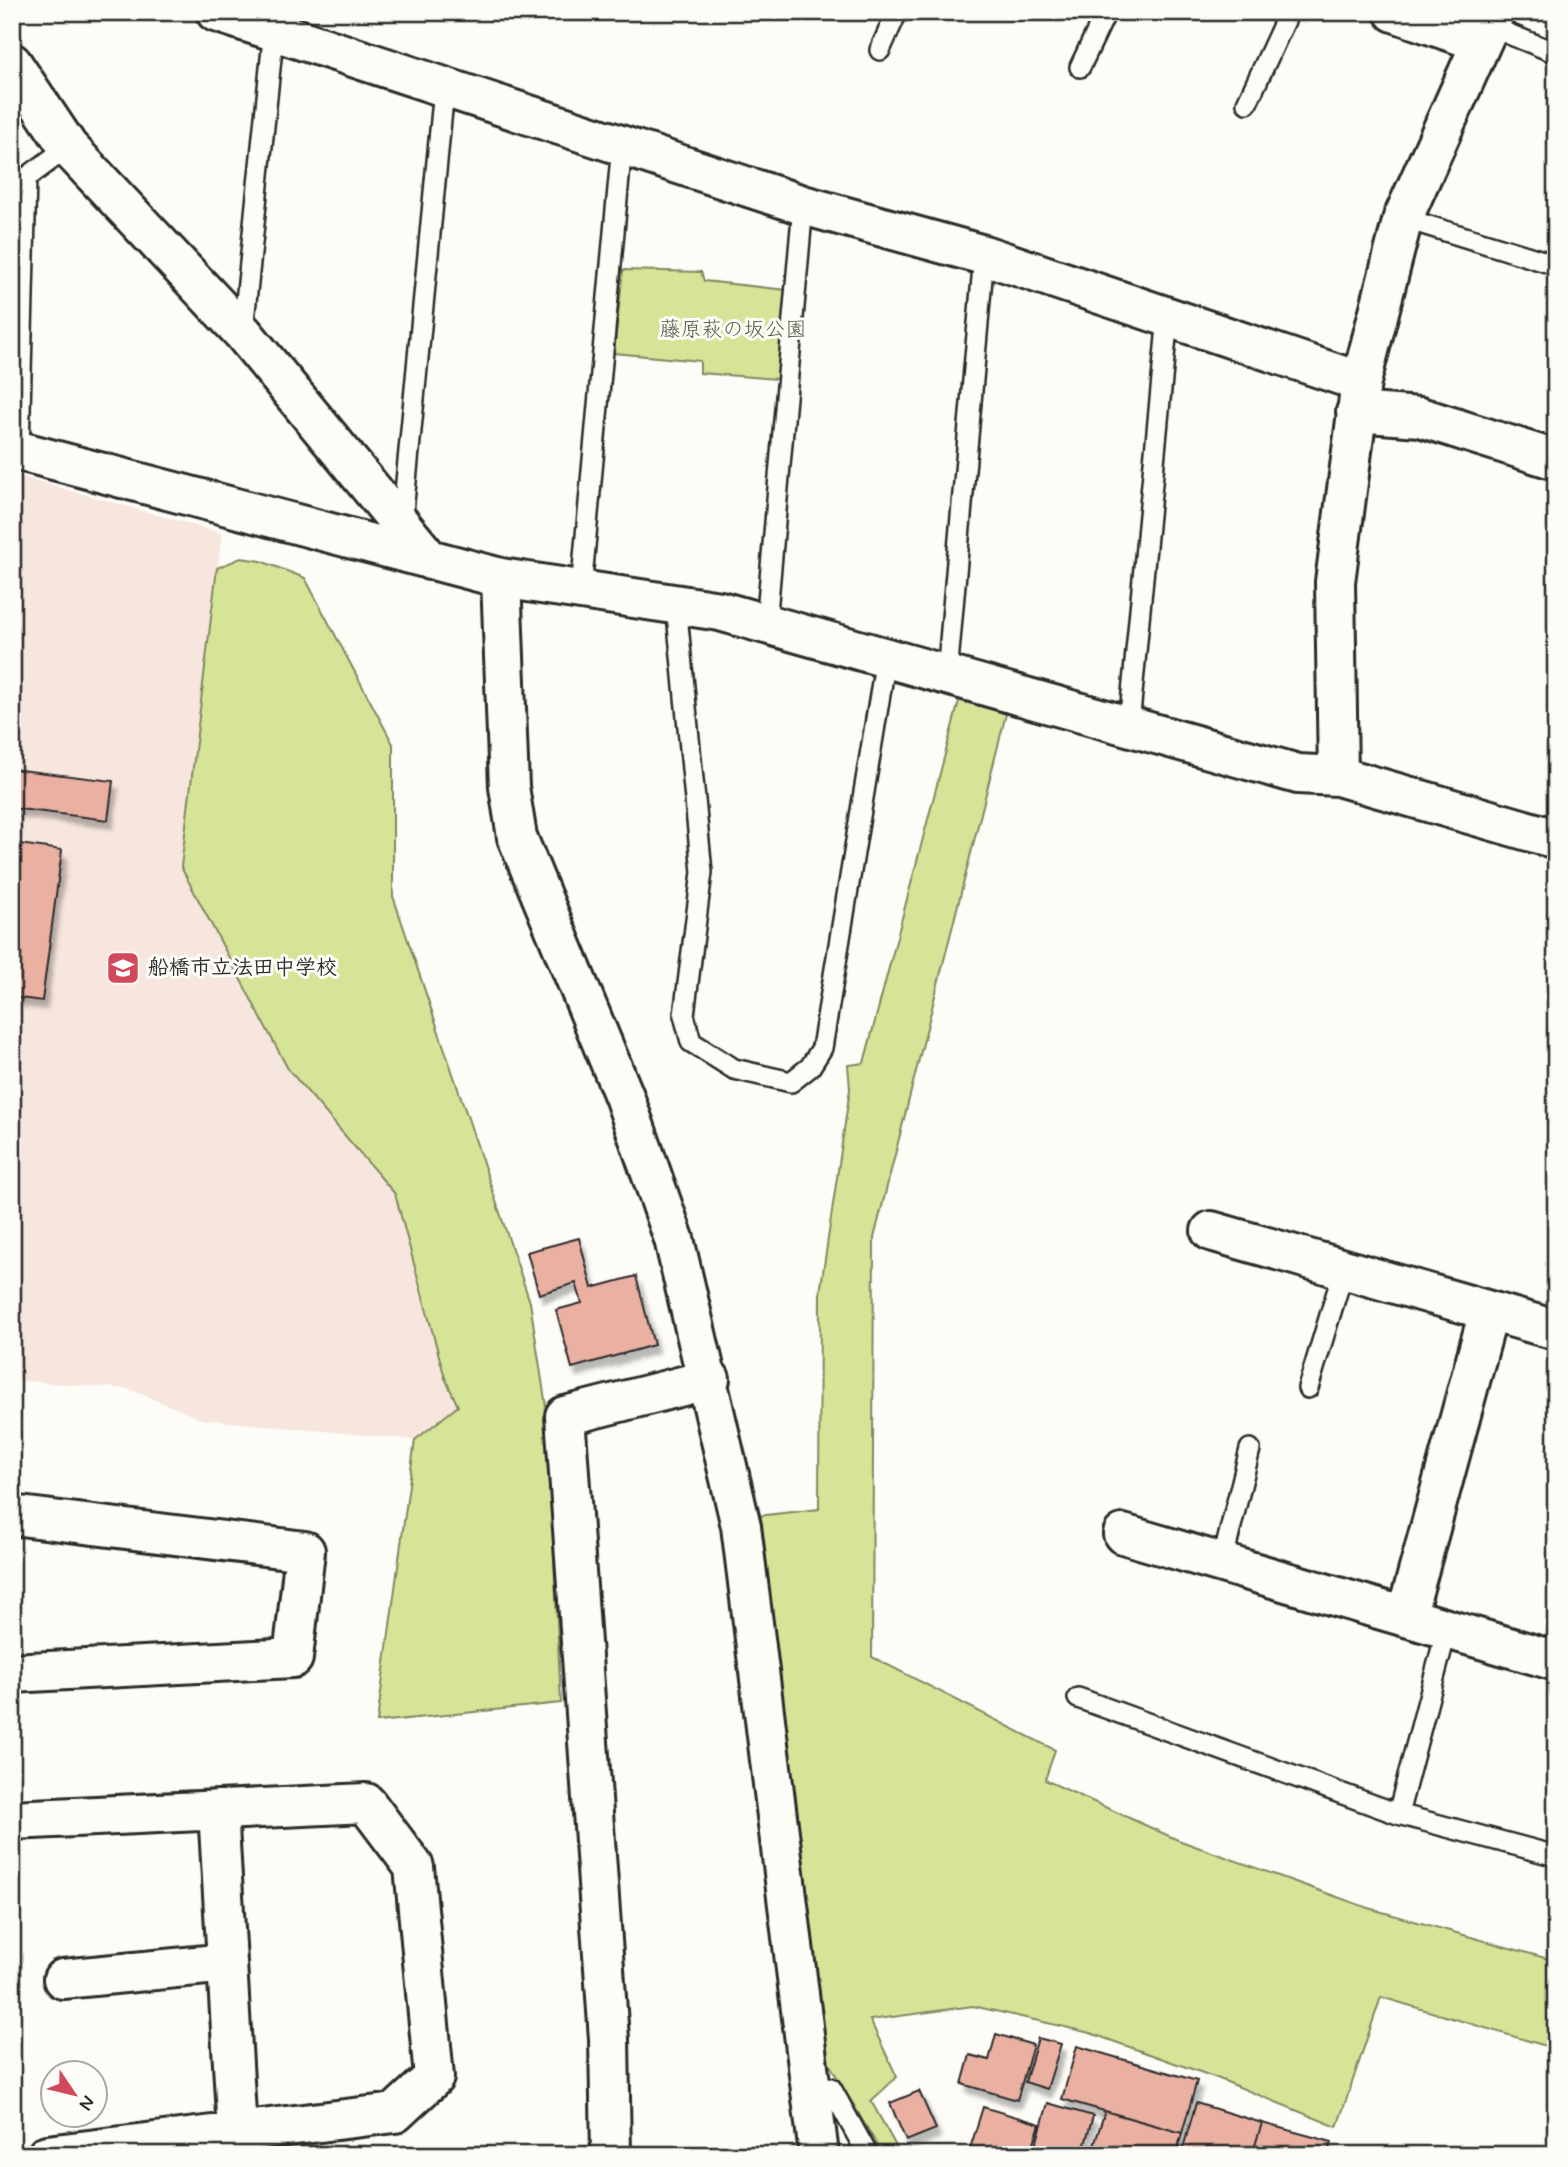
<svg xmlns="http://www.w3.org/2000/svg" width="1568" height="2167" viewBox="0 0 1568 2167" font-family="Mynerve,'Klee One',sans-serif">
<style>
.built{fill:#f7e6de}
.green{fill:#d6e497;stroke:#808861;stroke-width:2}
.building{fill:#eab1a3;stroke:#2b2b2b;stroke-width:2;filter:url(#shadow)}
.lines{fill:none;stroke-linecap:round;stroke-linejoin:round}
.lane-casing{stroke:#2b2b2b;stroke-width:24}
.street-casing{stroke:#2b2b2b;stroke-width:44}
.lane{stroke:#fdfcf7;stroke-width:19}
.street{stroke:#fdfcf7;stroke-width:38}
.labels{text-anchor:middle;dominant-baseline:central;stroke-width:6;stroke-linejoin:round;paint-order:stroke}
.park-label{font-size:21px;fill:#565946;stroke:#fdfcf7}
.poi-label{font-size:21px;font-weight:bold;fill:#2b2b2b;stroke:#fdfcf7;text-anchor:start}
</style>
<defs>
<filter id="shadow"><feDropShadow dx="4.5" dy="8" stdDeviation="2" flood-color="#0004"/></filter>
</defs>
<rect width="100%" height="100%" fill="#fdfcf7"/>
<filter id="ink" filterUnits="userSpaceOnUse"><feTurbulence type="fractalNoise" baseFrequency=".0143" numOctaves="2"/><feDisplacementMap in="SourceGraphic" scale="14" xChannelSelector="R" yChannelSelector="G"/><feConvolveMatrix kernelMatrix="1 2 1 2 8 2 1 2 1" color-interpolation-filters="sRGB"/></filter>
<g filter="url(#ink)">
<!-- built -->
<path class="built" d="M 12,474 L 222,533 L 181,867 L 288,1069 L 395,1194 L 445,1378 L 458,1407 L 415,1440 L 201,1419 L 129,1389 L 12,1380 Z"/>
<!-- green -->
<path class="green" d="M 623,270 L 701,272 L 704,281 L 787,290 L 777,379 L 700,373 L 700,361 L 614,353 Z
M 241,558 L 261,561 L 305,578 L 393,744 L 393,896 L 530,1302 L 547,1413 L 561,1703 L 377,1722 L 415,1440 L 458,1406 L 445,1378 L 395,1194 L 288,1069 L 181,867 L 217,568 Z
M 960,697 L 1006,714 L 874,1238 L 872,1657 L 1055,1750 L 1045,1780 L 1178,1840 L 1368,1908 L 1556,1961 L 1556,2049 L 1381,1997 L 1337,2127 L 1217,2078 L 1090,2033 L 1052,2024 L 973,2006 L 870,2020 L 897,2077 L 871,2101 L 897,2148 L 909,2155 L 883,2155 L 817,2043 L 757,1516 L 819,1509 L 820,1293 L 850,1089 L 848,1065 L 864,1063 Z"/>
<!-- building -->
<path class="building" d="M 12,769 L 113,781 L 108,820 L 12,808 Z
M 12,843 L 62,850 L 42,1001 L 12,997 Z
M 579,1238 L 592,1288 L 636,1276 L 654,1345 L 572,1368 L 556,1310 L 582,1303 L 576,1283 L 539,1294 L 527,1252 Z
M 996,2034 L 1033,2045 L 1017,2100 L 962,2084 L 970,2055 L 989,2060 Z
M 1038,2038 L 1061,2044 L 1047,2089 L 1025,2082 Z
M 1077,2046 L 1197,2081 L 1182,2133 L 1062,2099 Z
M 919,2091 L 936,2129 L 906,2141 L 890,2103 Z
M 1048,2103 L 1093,2116 L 1082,2155 L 1033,2155 Z
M 1196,2103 L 1262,2123 L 1252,2155 L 1181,2155 Z
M 983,2107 L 1040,2124 L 1030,2155 L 968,2155 Z
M 1105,2111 L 1182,2133 L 1176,2155 L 1091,2155 Z
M 1262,2123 L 1332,2142 L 1328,2155 L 1252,2155 Z"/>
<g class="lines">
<defs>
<path id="lane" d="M 1489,26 L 1556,53
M 880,50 L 897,12
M 1080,67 L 1106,12
M 1247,103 L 1289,12
M 12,176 L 26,178 L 68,147
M 1403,218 L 1556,265
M 243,331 L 274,29
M 19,451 L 26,178
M 402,523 L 444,89
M 581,590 L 622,145
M 676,604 L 702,872 L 684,1015 L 691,1042 L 734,1069 L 791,1082 L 810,1067 L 822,1048 L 886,658
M 766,624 L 803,205
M 947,675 L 984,255
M 1129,725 L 1168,316
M 1308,1388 L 1344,1269
M 1222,1563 L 1250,1449
M 1078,1698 L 1398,1814 L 1556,1856
M 1398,1814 L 1447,1629
M 808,2081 L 831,2088 L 868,2155"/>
<path id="street" d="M 216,12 L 803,205 L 984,255 L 1361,382
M 1394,12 L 1481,42
M 12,63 L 68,147 L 243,333 L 430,560
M 1356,412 L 1420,417 L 1556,460
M 12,449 L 501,578 L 720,611 L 1298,774 L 1338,776 L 1556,839
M 501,578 L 509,787 L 517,837 L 624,1096 L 674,1239 L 741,1526 L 819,2155
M 1338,776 L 1335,582 L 1361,382 L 1403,218 L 1495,12
M 1211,1231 L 1556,1330
M 12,1515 L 305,1551 L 293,1658 L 12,1673
M 1123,1534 L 1556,1661
M 1406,1617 L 1489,1311
M 218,1810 L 237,2132
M 12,1820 L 366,1803 L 414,1867 L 434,2077 L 395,2113 L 47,2155
M 63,1979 L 227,1963
M 611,2155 L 609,2039 L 565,1416 L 710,1379"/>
</defs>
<!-- lane casing -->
<use href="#lane" class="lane-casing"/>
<!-- street casing -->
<use href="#street" class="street-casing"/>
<!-- lane -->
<use href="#lane" class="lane"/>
<!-- street -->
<use href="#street" class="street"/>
</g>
</g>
<!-- icons -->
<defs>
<symbol id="school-square" viewBox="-11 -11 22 22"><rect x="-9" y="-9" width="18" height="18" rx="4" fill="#d1495b" stroke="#fdfcf7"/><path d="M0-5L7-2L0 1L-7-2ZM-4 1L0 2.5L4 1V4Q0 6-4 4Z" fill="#fff"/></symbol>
</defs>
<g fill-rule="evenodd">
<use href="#school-square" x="104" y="949" width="38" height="38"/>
</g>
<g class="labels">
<!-- park labels -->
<g class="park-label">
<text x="733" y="330">藤原萩の坂公園</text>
</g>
<!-- poi labels -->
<g class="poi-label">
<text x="148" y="968">船橋市立法田中学校</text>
</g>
</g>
<!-- margin -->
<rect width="1568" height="2167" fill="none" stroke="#fdfcf7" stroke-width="42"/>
<rect x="21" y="21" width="1526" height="2125" fill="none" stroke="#2b2b2b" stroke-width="2.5" filter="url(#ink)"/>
<!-- north arrow -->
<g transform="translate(74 2094) rotate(125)"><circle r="33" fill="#fdfcf7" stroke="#a9a8a5" stroke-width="2"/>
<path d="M0-5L12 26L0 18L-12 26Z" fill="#d1495b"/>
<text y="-10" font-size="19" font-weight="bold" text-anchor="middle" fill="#2b2b2b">N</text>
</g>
</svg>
